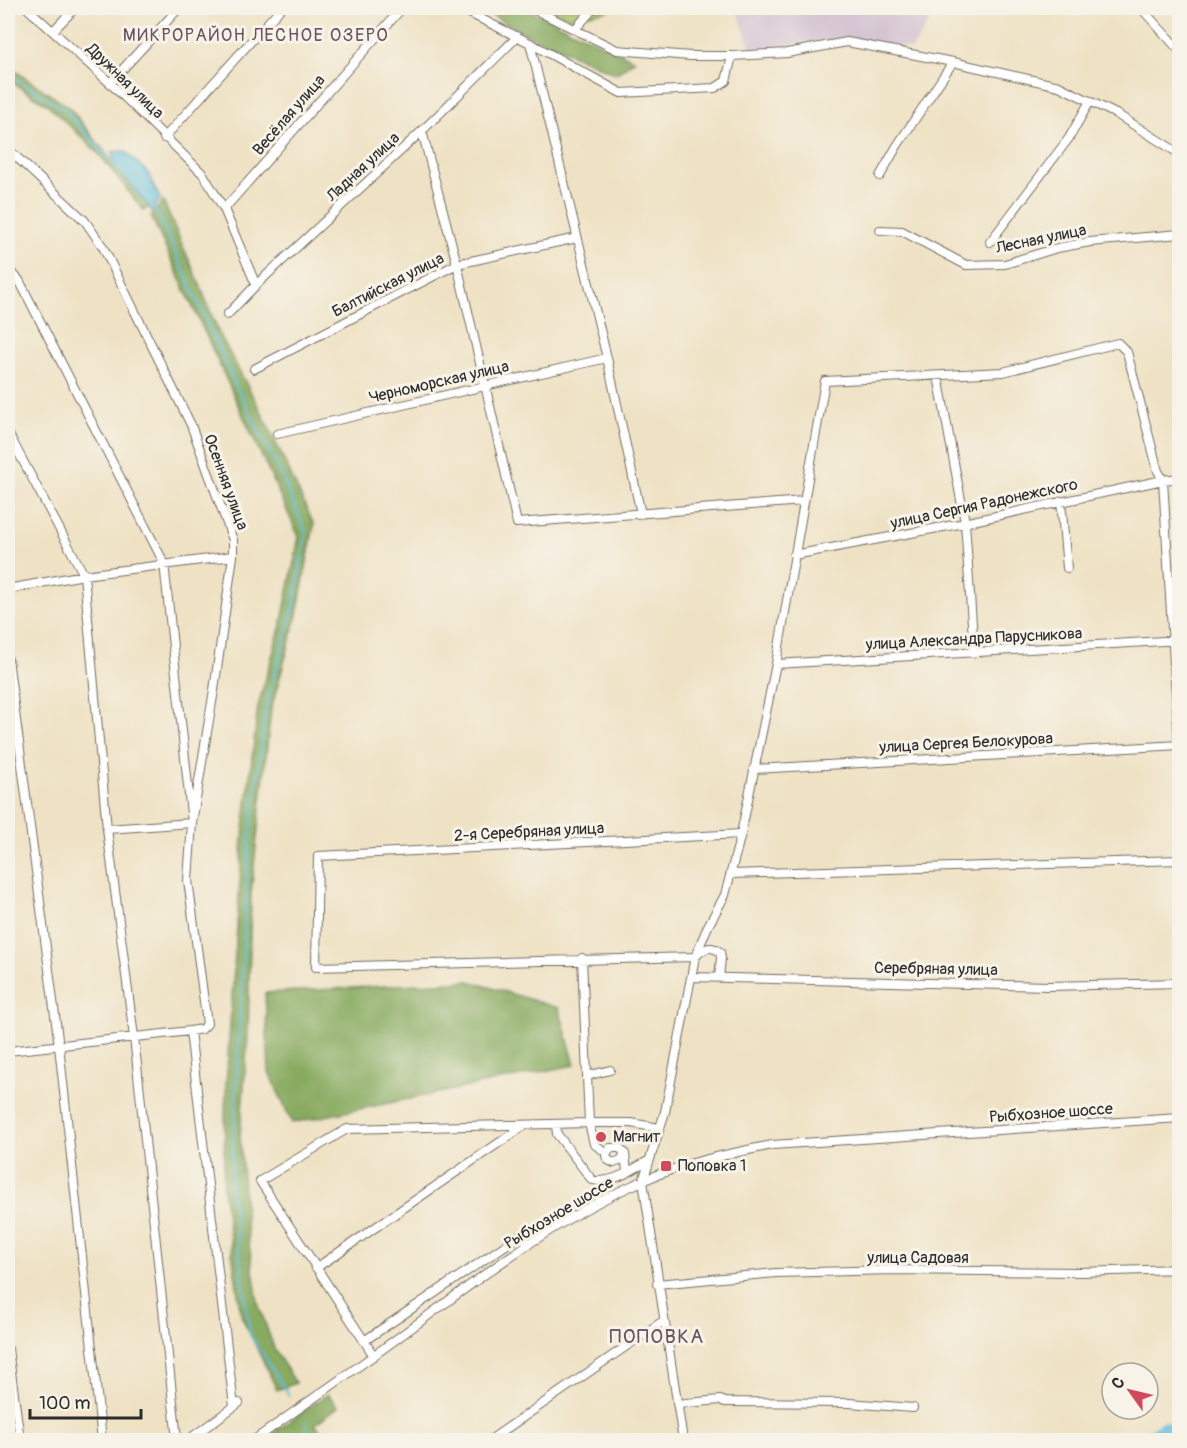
<svg xmlns="http://www.w3.org/2000/svg" width="1187" height="1448" viewBox="0 0 1187 1448" font-family="Pangolin,sans-serif">
<style>
.industrial{fill:#cfbdcf}
.green{fill:#abc66d;stroke:#6b784c;stroke-width:1.5}
.forest{fill:#88ab60;stroke:#5a6b46;stroke-width:1.5}
.water{fill:#60bede;stroke:#467484;stroke-width:1.5}
.lines{fill:none;stroke-linecap:round;stroke-linejoin:round}
.stream{stroke:#60bede;stroke-width:2}
.river{stroke:#60bede;stroke-width:14}
.minor-casing{stroke:#706b61;stroke-width:10}
.minor{stroke:#fff;stroke-width:8}
.poi-dot{fill:#d1495b;stroke:#f7f3e8;stroke-width:2}
.labels{text-anchor:middle;dominant-baseline:central;stroke-width:6;stroke-linejoin:round;paint-order:stroke}
.street-label{font-size:16px;fill:#2b2b2b;stroke:#f7f3e8}
.poi-label{font-size:16px;fill:#2b2b2b;stroke:#f7f3e8;text-anchor:start}
.neighbourhood-label{font-size:18px;letter-spacing:1.5px;fill:#6b5363;stroke:#f7f3e8}
.quarter-label{font-size:20px;letter-spacing:1.5px;fill:#6b5363;stroke:#f7f3e8}
</style>
<rect width="100%" height="100%" fill="#f7f3e8"/>
<filter id="ink" filterUnits="userSpaceOnUse"><feTurbulence type="fractalNoise" baseFrequency=".0167" numOctaves="2"/><feDisplacementMap in="SourceGraphic" scale="12" xChannelSelector="R" yChannelSelector="G"/><feConvolveMatrix kernelMatrix="1 2 1 2 8 2 1 2 1" color-interpolation-filters="sRGB"/></filter>
<filter id="wash" filterUnits="userSpaceOnUse"><feTurbulence type="fractalNoise" baseFrequency=".008" numOctaves="4" result="noise"/><feDisplacementMap in="SourceGraphic" scale="24" xChannelSelector="R" yChannelSelector="G"/><feGaussianBlur stdDeviation="1.35" result="paint"/><feColorMatrix in="noise" values="0 0 0 0 0 0 0 0 0 0 0 0 0 0 0 0 0 1.4 0 .05"/><feComposite in="paint" operator="in"/></filter>
<g filter="url(#wash)">
<rect width="100%" height="100%" fill="#efe2c4"/>
<!-- industrial -->
<path class="industrial" d="M 736,8 L 937,8 L 912,49 L 843,39 L 751,49 Z"/>
<!-- green -->
<path class="green" d="M 549,8 L 612,8 L 609,10 L 570,18 Z"/>
<!-- forest -->
<path class="forest" d="M 479,8 L 524,8 L 635,60 L 616,74 L 526,34 Z
M 8,66 L 69,107 L 149,207 L 144,211 L 98,153 L 47,104 L 8,80 Z
M 163,201 L 201,287 L 218,331 L 263,415 L 314,525 L 296,620 L 271,709 L 251,894 L 248,1036 L 240,1136 L 246,1224 L 258,1303 L 275,1351 L 296,1383 L 277,1390 L 241,1315 L 223,1189 L 226,1084 L 243,837 L 258,706 L 282,621 L 299,537 L 151,216 Z
M 469,981 L 559,1008 L 575,1065 L 292,1123 L 269,1072 L 265,993 Z
M 328,1394 L 338,1407 L 315,1424 L 328,1440 L 263,1440 Z"/>
<!-- water -->
<path class="water" d="M 125,151 L 148,173 L 160,199 L 152,211 L 114,163 L 112,152 Z"/>
<g class="lines">
<!-- stream -->
<path class="stream" d="M 8,73 L 65,110 L 126,177
M 152,206 L 160,218 L 234,382 L 282,476 L 306,533 L 293,609 L 266,706 L 249,845 L 231,1189 L 250,1335 L 289,1395
M 306,1421 L 307,1440"/>
<!-- river -->
<path class="river" d="M 1144,1440 L 1164,1428 L 1180,1433"/>
</g>
</g>
<g filter="url(#ink)">
<g class="lines">
<defs>
<path id="minor" d="M 27,8 L 110,83 L 203,174 L 224,209 L 402,8
M 459,8 L 530,43 L 621,93 L 715,88 L 726,81 L 732,56 L 787,53 L 847,42 L 953,62 L 1059,86 L 1118,115 L 1180,154
M 531,8 L 617,50 L 690,56 L 732,56
M 1141,8 L 1180,51
M 576,28 L 594,8
M 53,31 L 75,8
M 530,43 L 607,358 L 641,514
M 110,83 L 179,8
M 422,131 L 457,264 L 517,523 L 803,501
M 164,138 L 281,8
M 8,149 L 85,221 L 103,247 L 191,425 L 233,540 L 233,556 L 84,575 L 8,589
M 880,176 L 897,146 L 953,62
M 224,209 L 256,285
M 880,230 L 902,231 L 966,265 L 1005,264 L 1057,248 L 1090,242 L 1180,234
M 990,242 L 1069,138 L 1090,101
M 8,269 L 19,280 L 164,563 L 192,823 L 188,880 L 207,1024 L 202,1029 L 190,1031 L 8,1051
M 227,315 L 256,285 L 422,131 L 517,37
M 254,369 L 457,264 L 577,238
M 938,376 L 965,522 L 974,653
M 8,433 L 84,575 L 107,829 L 134,1037 L 177,1440
M 277,434 L 607,358
M 1061,501 L 1067,568
M 794,555 L 959,524 L 1163,480 L 1180,478
M 8,659 L 59,1046 L 102,1440
M 776,664 L 1180,640
M 754,769 L 1180,745
M 107,829 L 192,823 L 214,690 L 233,556
M 731,874 L 1180,860
M 582,958 L 589,1123 L 594,1144 L 607,1153
M 692,977 L 1048,986 L 1180,983
M 719,978 L 721,958 L 720,952 C 710,944 703,949 695,957 L 316,967 L 318,856 L 741,834
M 190,1031 L 234,1407
M 587,1076 L 610,1070
M 556,1124 L 557,1134 L 592,1180 C 611,1185 631,1170 648,1161
M 625,1154 L 621,1160 L 614,1163 L 608,1160 L 606,1156 L 610,1148 L 620,1148 L 625,1154 L 627,1171
M 316,1268 L 525,1125
M 657,1284 L 776,1273 L 892,1270 L 1080,1272 L 1180,1269
M 364,1341 L 522,1234 L 528,1245
M 8,1349 L 20,1440
M 374,1356 L 260,1181 L 347,1129 L 589,1123 L 631,1123 L 659,1128
M 677,1404 L 720,1400 L 725,1402 L 849,1403 L 913,1408
M 188,1440 L 239,1403
M 254,1440 C 294,1412 334,1384 373,1356 C 460,1294 542,1225 640,1182 C 682,1163 728,1154 772,1145 L 1180,1118
M 490,1440 L 663,1321
M 683,1440 L 643,1181 L 665,1112 L 695,957 L 708,926 L 725,895 L 741,834 L 776,664 L 825,381 L 1003,372 L 1118,343 L 1127,352 L 1158,471 L 1163,480 L 1179,745"/>
</defs>
<!-- minor casing -->
<use href="#minor" class="minor-casing"/>
<!-- minor -->
<use href="#minor" class="minor"/>
</g>
</g>
<!-- markers -->
<g class="poi-dot">
<circle cx="601" cy="1137" r="6"/>
<rect x="660" y="1160" width="12" height="12" rx="3"/>
</g>
<g class="labels">
<!-- street labels -->
<g class="street-label">
<text transform="translate(125 81) rotate(44)">Дружная улица</text>
<text transform="translate(289 115) rotate(-49)">Весёлая улица</text>
<text transform="translate(363 167) rotate(-43)">Ладная улица</text>
<text transform="translate(1041 239) rotate(-12)">Лесная улица</text>
<text transform="translate(388 285) rotate(-27)">Балтийская улица</text>
<text transform="translate(439 382) rotate(-13)">Черноморская улица</text>
<text transform="translate(226 482) rotate(70)">Осенняя улица</text>
<text transform="translate(984 504) rotate(-12)">улица Сергия Радонежского</text>
<text transform="translate(974 639) rotate(-3)">улица Александра Парусникова</text>
<text transform="translate(966 743) rotate(-3)">улица Сергея Белокурова</text>
<text transform="translate(529 832) rotate(-3)">2-я Серебряная улица</text>
<text transform="translate(936 969) rotate(1)">Серебряная улица</text>
<text transform="translate(1051 1113) rotate(-4)">Рыбхозное шоссе</text>
<text transform="translate(559 1213) rotate(-31)">Рыбхозное шоссе</text>
<text x="918" y="1258">улица Садовая</text>
</g>
<!-- poi labels -->
<g class="poi-label">
<text x="613" y="1137">Магнит</text>
<text x="678" y="1166">Поповка 1</text>
</g>
<!-- neighbourhood labels -->
<g class="neighbourhood-label">
<text x="256" y="35">МИКРОРАЙОН ЛЕСНОЕ ОЗЕРО</text>
</g>
<!-- quarter labels -->
<g class="quarter-label">
<text x="657" y="1336">ПОПОВКА</text>
</g>
</g>
<!-- margin -->
<rect width="1187" height="1448" fill="none" stroke="#f7f3e8" stroke-width="30"/>
<!-- north arrow -->
<g transform="translate(1130 1391) rotate(304)"><circle r="28" fill="#f7f3e8" stroke="#a5a39c" stroke-width="1.5"/>
<path d="M0-4.5L10 22L0 15L-10 22Z" fill="#d1495b"/>
<text y="-9" font-size="16" font-weight="bold" text-anchor="middle" fill="#2b2b2b">С</text>
</g>
<!-- scale -->
<path d="M30 1409v9h111v-9" fill="none" stroke="#2b2b2b" stroke-width="3"/>
<text x="39" y="1409" font-size="18" fill="#2b2b2b" stroke="#f7f3e8" stroke-width="4.5" paint-order="stroke">100 m</text>
</svg>
